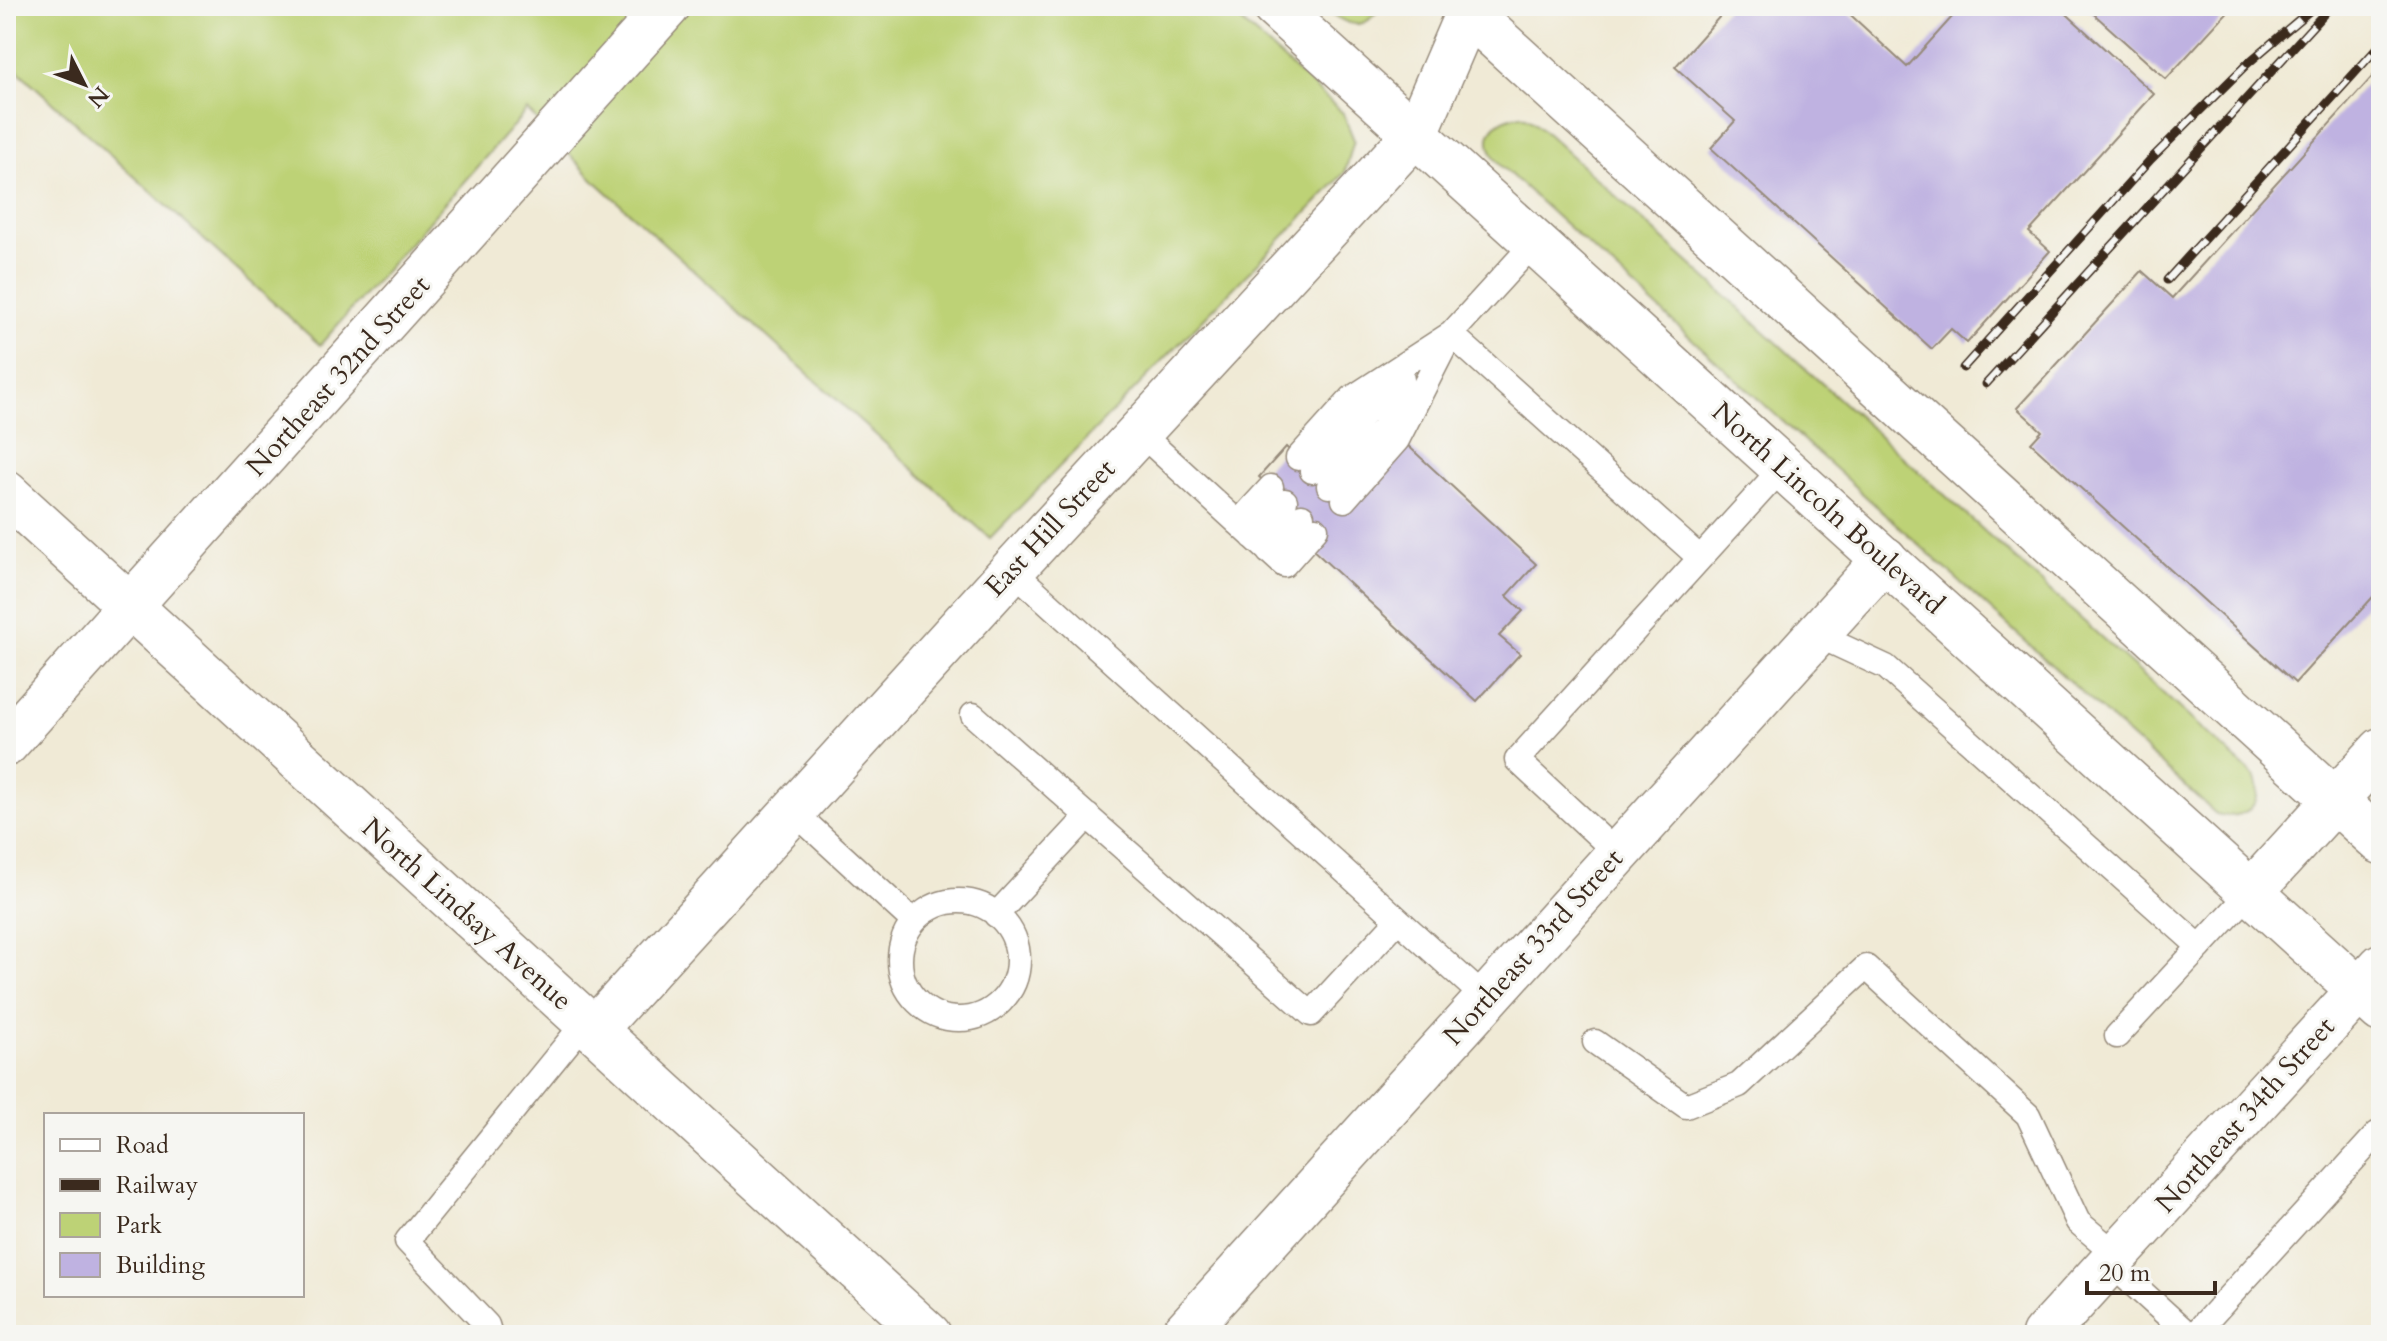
<svg xmlns="http://www.w3.org/2000/svg" width="2387" height="1341" viewBox="0 0 2387 1341" font-family="Cardo,serif">
<style>
.green{fill:#bdd276;stroke:#7c7e4a;stroke-width:2}
.building{fill:#bfb2e1}
.lines{fill:none;stroke-linecap:round;stroke-linejoin:round}
.lane-casing{stroke:#968a7a;stroke-width:27}
.street-casing{stroke:#968a7a;stroke-width:47}
.primary-casing{stroke:#968a7a;stroke-width:47}
.lane{stroke:#fff;stroke-width:24}
.street{stroke:#fff;stroke-width:44}
.primary{stroke:#fff;stroke-width:44}
.rail-casing{stroke:#3b2a1e;stroke-width:9}
.rail{stroke:#f6f6f2;stroke-width:6;stroke-dasharray:18;stroke-linecap:butt}
.labels{text-anchor:middle;dominant-baseline:central;stroke-width:6;stroke-linejoin:round;paint-order:stroke}
.street-label{font-size:28px;fill:#3b2a1e;stroke:#f6f6f2}
</style>
<rect width="100%" height="100%" fill="#f6f6f2"/>
<filter id="ink" filterUnits="userSpaceOnUse"><feTurbulence type="fractalNoise" baseFrequency=".0125" numOctaves="2"/><feDisplacementMap in="SourceGraphic" scale="16" xChannelSelector="R" yChannelSelector="G"/><feConvolveMatrix kernelMatrix="1 2 1 2 8 2 1 2 1" color-interpolation-filters="sRGB"/></filter>
<filter id="wash" filterUnits="userSpaceOnUse"><feTurbulence type="fractalNoise" baseFrequency=".006" numOctaves="4" result="noise"/><feDisplacementMap in="SourceGraphic" scale="32" xChannelSelector="R" yChannelSelector="G"/><feGaussianBlur stdDeviation="1.8" result="paint"/><feColorMatrix in="noise" values="0 0 0 0 0 0 0 0 0 0 0 0 0 0 0 0 0 1.4 0 .05"/><feComposite in="paint" operator="in"/></filter>
<g filter="url(#wash)">
<rect width="100%" height="100%" fill="#f0ead6"/>
<!-- green -->
<path class="green" d="M 6,6 L 1224,6 L 1343,113 L 1354,140 L 1345,172 L 1328,191 L 990,538 L 596,182 L 527,110 L 320,345 L 6,60 Z
M 1322,6 L 1380,6 C 1364,36 1342,23 1322,6 Z
M 1521,115 L 1533,121 L 2254,776 C 2266,805 2244,821 2216,814 L 1500,165 C 1479,140 1489,120 1521,115 Z"/>
<g id="blocks">
<!-- building -->
<path class="building" d="M 1729,6 L 1841,6 L 1907,67 L 1962,6 L 2058,6 L 2154,94 L 2029,232 L 2050,251 L 1967,343 L 1951,329 L 1932,349 L 1711,148 L 1735,121 L 1675,67 Z
M 2085,6 L 2233,6 L 2166,79 Z
M 2381,67 L 2381,588 L 2295,683 L 2031,443 L 2042,431 L 2017,408 L 2142,271 L 2172,298 Z
M 1404,442 L 1536,564 L 1507,596 L 1523,611 L 1499,636 L 1520,654 L 1477,701 L 1311,548 L 1322,535 L 1259,477 L 1286,447 L 1347,503 Z"/>
</g>
</g>
<g filter="url(#ink)">
<use href="#blocks" fill-opacity="0" stroke="#968a7a" stroke-width="2"/>
<g class="lines">
<defs>
<path id="lane" d="M 1535,242 L 1451,334 L 1700,558
M 1139,432 L 1284,565 L 1316,529
M 1298,458 L 1352,398 L 1449,335
M 1312,471 L 1365,413 L 1402,379
M 1329,486 L 1383,429 L 1405,397
M 1344,500 L 1397,440 L 1451,334
M 1238,523 L 1271,487
M 1253,537 L 1285,501
M 1269,552 L 1302,516
M 1012,570 L 1486,999
M 1817,635 L 1886,667 L 2200,947
M 973,715 L 1311,1014 L 1398,920
M 793,811 L 914,922
M 1618,854 L 1517,760 L 1783,467
M900 960a59 59 0 1 1 118 0a59 59 0 1 1-118 0Z
M 996,915 L 1088,816
M 2117,1036 L 2250,893
M 1595,1042 L 1686,1106 L 1739,1085 L 1866,967 L 2028,1115 L 2078,1222 L 2117,1255
M 2110,1263 L 2189,1335
M 490,1335 L 487,1325 L 407,1241 L 585,1022
M 2194,1335 L 2377,1134 L 2381,1137"/>
<path id="street" d="M 6,493 L 929,1335
M 6,744 L 668,6
M 2250,893 L 2381,750
M 594,1030 L 1012,570 L 1416,133 L 1468,12 L 1473,6
M 1182,1335 L 1885,559
M 2044,1335 L 2381,966"/>
<path id="primary" d="M 1274,6 L 2381,1010
M 1461,6 L 2381,842"/>
</defs>
<!-- lane casing -->
<use href="#lane" class="lane-casing"/>
<!-- street casing -->
<use href="#street" class="street-casing"/>
<!-- primary casing -->
<use href="#primary" class="primary-casing"/>
<!-- lane -->
<use href="#lane" class="lane"/>
<!-- street -->
<use href="#street" class="street"/>
<!-- primary -->
<use href="#primary" class="primary"/>
<defs>
<path id="rail" d="M 2167,280 L 2381,44
M 1963,368 L 2151,159 L 2247,64 L 2315,6
M 1986,384 L 2331,6"/>
</defs>
<!-- rail casing -->
<use href="#rail" class="rail-casing"/>
<!-- rail -->
<use href="#rail" class="rail"/>
</g>
</g>
<g class="labels">
<!-- street labels -->
<g class="street-label">
<text transform="translate(338 376) rotate(-48)">Northeast 32nd Street</text>
<text transform="translate(1828 508) rotate(42)">North Lincoln Boulevard</text>
<text transform="translate(1050 528) rotate(-47)">East Hill Street</text>
<text transform="translate(467 914) rotate(42)">North Lindsay Avenue</text>
<text transform="translate(1533 947) rotate(-48)">Northeast 33rd Street</text>
<text transform="translate(2245 1115) rotate(-48)">Northeast 34th Street</text>
</g>
</g>
<!-- margin -->
<rect width="2387" height="1341" fill="none" stroke="#f6f6f2" stroke-width="32"/>
<!-- legend -->
<rect x="44" y="1113" width="260" height="184" fill="#f6f6f2" stroke="#aba49d" stroke-width="2"/>
<rect x="60" y="1139" width="40" height="12" fill="#ffffff" stroke="#aba49d" stroke-width="2"/>
<text x="116" y="1153" font-size="24" fill="#3b2a1e">Road</text>
<rect x="60" y="1179" width="40" height="12" fill="#3b2a1e" stroke="#aba49d" stroke-width="2"/>
<text x="116" y="1193" font-size="24" fill="#3b2a1e">Railway</text>
<rect x="60" y="1213" width="40" height="24" fill="#bdd276" stroke="#aba49d" stroke-width="2"/>
<text x="116" y="1233" font-size="24" fill="#3b2a1e">Park</text>
<rect x="60" y="1253" width="40" height="24" fill="#bfb2e1" stroke="#aba49d" stroke-width="2"/>
<text x="116" y="1273" font-size="24" fill="#3b2a1e">Building</text>
<!-- north arrow -->
<g transform="translate(84 84) rotate(132)" stroke="#f6f6f2" stroke-width="6" paint-order="stroke">
<path d="M0-6L14 30L0 20L-14 30Z" fill="#3b2a1e"/>
<text y="-12" font-size="22" font-weight="bold" text-anchor="middle" fill="#3b2a1e">N</text>
</g>
<!-- scale -->
<path d="M2087 1281v12h128v-12" fill="none" stroke="#3b2a1e" stroke-width="4"/>
<text x="2099" y="1281" font-size="24" fill="#3b2a1e" stroke="#f6f6f2" stroke-width="6" paint-order="stroke">20 m</text>
</svg>
